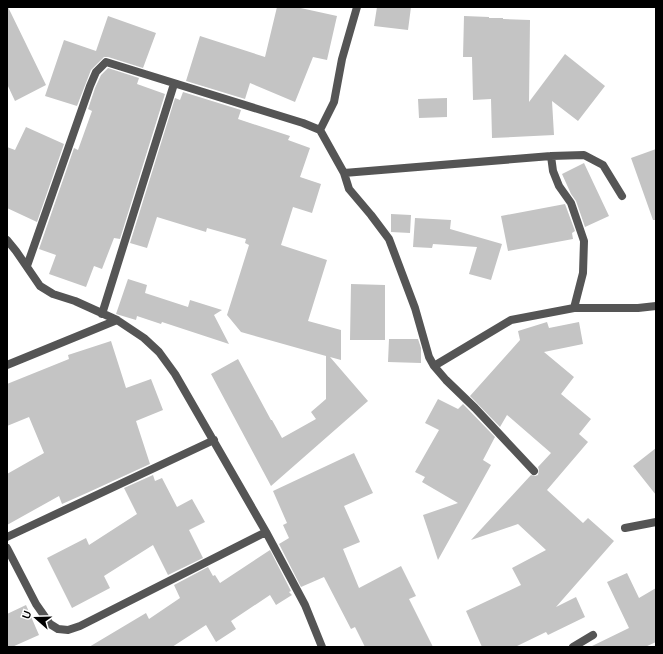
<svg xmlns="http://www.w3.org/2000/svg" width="663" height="654" viewBox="0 0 663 654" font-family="Cabin,sans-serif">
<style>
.building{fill:#c4c4c4}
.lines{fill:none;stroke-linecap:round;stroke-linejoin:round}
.street{stroke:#555;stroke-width:8}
</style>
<rect width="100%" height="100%" fill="#fff"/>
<!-- building -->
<path class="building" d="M 7,7 L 8,7 L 46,85 L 15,101 L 7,84 Z
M 277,7 L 296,7 L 337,16 L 327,60 L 313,57 L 295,102 L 250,83 L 245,99 L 186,81 L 200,36 L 265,57 Z
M 377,7 L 411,7 L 408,30 L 374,26 Z
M 108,16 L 156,33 L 143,68 L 108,57 L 104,57 L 91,70 L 77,106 L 45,96 L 64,40 L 96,51 Z
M 464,16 L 489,17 L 489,18 L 503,18 L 503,19 L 530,20 L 529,102 L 565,54 L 605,86 L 578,121 L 552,101 L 554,135 L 492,138 L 491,99 L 473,100 L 472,57 L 463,57 Z
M 108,68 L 139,78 L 137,84 L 165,94 L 120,239 L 114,238 L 102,269 L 94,266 L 86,287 L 49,274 L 56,255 L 39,249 L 74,148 L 78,150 L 92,111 L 88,109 L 95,88 L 101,75 Z
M 183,92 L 241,110 L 238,119 L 290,136 L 288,140 L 310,148 L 300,177 L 321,184 L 312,213 L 293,207 L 281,245 L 327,260 L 308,321 L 341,330 L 341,360 L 330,357 L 368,401 L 271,486 L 211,374 L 238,359 L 271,420 L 272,420 L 282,438 L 316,419 L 311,412 L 326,399 L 326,356 L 241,332 L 227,315 L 249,245 L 245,243 L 246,239 L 207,228 L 206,232 L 157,217 L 147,248 L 130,243 L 175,98 L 180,100 Z
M 447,98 L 447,117 L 419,118 L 418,99 Z
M 26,127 L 64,144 L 37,222 L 7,208 L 7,147 L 15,150 Z
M 656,149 L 656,220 L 653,220 L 631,158 Z
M 584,163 L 609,216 L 585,227 L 576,201 L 571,194 L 562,174 Z
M 565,204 L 575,231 L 572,233 L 573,239 L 508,251 L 501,216 Z
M 391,214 L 411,215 L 410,233 L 391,232 Z
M 415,218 L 451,220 L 450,229 L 502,244 L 491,280 L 469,274 L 477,247 L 433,244 L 432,248 L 413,247 Z
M 128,279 L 147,285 L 145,293 L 188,307 L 190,300 L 222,310 L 214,315 L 229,344 L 162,322 L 161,324 L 137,316 L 136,320 L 116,314 Z
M 351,284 L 385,285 L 385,340 L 350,340 Z
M 547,322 L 549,328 L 579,322 L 583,344 L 544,352 L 574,377 L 561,394 L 591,419 L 579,434 L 588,442 L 547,490 L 583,523 L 588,518 L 614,541 L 556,607 L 576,597 L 585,617 L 548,635 L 546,632 L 515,647 L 482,647 L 466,611 L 521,585 L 512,568 L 546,550 L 518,524 L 471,540 L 531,475 L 535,476 L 538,475 L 539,470 L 538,467 L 551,453 L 507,415 L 500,427 L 470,396 L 520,340 L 518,331 Z
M 389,339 L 418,339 L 421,348 L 421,363 L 388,362 Z
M 111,341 L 126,388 L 151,379 L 163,410 L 136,421 L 150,464 L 89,492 L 62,504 L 59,496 L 7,525 L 7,474 L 44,453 L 29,417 L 7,426 L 7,384 L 69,359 L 68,355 Z
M 438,399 L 458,409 L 463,404 L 495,437 L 483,460 L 491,465 L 438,560 L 423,515 L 458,503 L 422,482 L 425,477 L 415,472 L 439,430 L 425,423 Z
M 656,448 L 656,495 L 633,466 Z
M 354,453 L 373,493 L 344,506 L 360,542 L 343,549 L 359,588 L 401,566 L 416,596 L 409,599 L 433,647 L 365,647 L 355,627 L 351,629 L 324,577 L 301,587 L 279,544 L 289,538 L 283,525 L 287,523 L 273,491 Z
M 153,475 L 155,481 L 162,478 L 177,507 L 192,499 L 205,522 L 189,530 L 203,558 L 168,575 L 153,545 L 104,576 L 110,588 L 72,608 L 47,558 L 86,538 L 89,545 L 137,514 L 124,488 Z
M 270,550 L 291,591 L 289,592 L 292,595 L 276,605 L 270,595 L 231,621 L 236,629 L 216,642 L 206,625 L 172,647 L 89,647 L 146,613 L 149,619 L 180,598 L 174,585 L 208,567 L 213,576 L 215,575 L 220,583 Z
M 627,573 L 639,598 L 656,588 L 656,642 L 645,647 L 590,647 L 629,628 L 607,582 Z
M 26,605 L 39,635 L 12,647 L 7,647 L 7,614 Z"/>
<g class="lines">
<!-- street -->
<path class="street" d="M 357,7 L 342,59 L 334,102 L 320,130 L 344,173 L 349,189 L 371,215 L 389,239 L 415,308 L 429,357 L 434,366 L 446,380 L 475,408 L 534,471
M 551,156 L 553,171 L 559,186 L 571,203 L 584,241 L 583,273 L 574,308
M 344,173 L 551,156 L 584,155 L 603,165 L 622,196
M 7,240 L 16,251 L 40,286 L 53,294 L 75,301 L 117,320 L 144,338 L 159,352 L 175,374 L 266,532 L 305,605 L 322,647
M 27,266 L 90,86 L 96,72 L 106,62 L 303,123 L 320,130
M 102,314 L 174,84
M 7,365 L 117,320
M 434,366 L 511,320 L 574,308 L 638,308 L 656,306
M 625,528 L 656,522
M 7,537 L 214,440
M 7,548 L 36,604 L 50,624 L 58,629 L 68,630 L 80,626 L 266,532
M 573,647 L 593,635"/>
</g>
<!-- border -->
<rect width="663" height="654" fill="none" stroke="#000000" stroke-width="16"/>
<!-- north arrow -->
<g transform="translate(36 618) rotate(290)" stroke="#ffffff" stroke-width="3" paint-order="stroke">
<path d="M0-3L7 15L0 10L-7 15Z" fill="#000000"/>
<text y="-6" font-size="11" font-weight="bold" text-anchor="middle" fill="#000000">U</text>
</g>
</svg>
